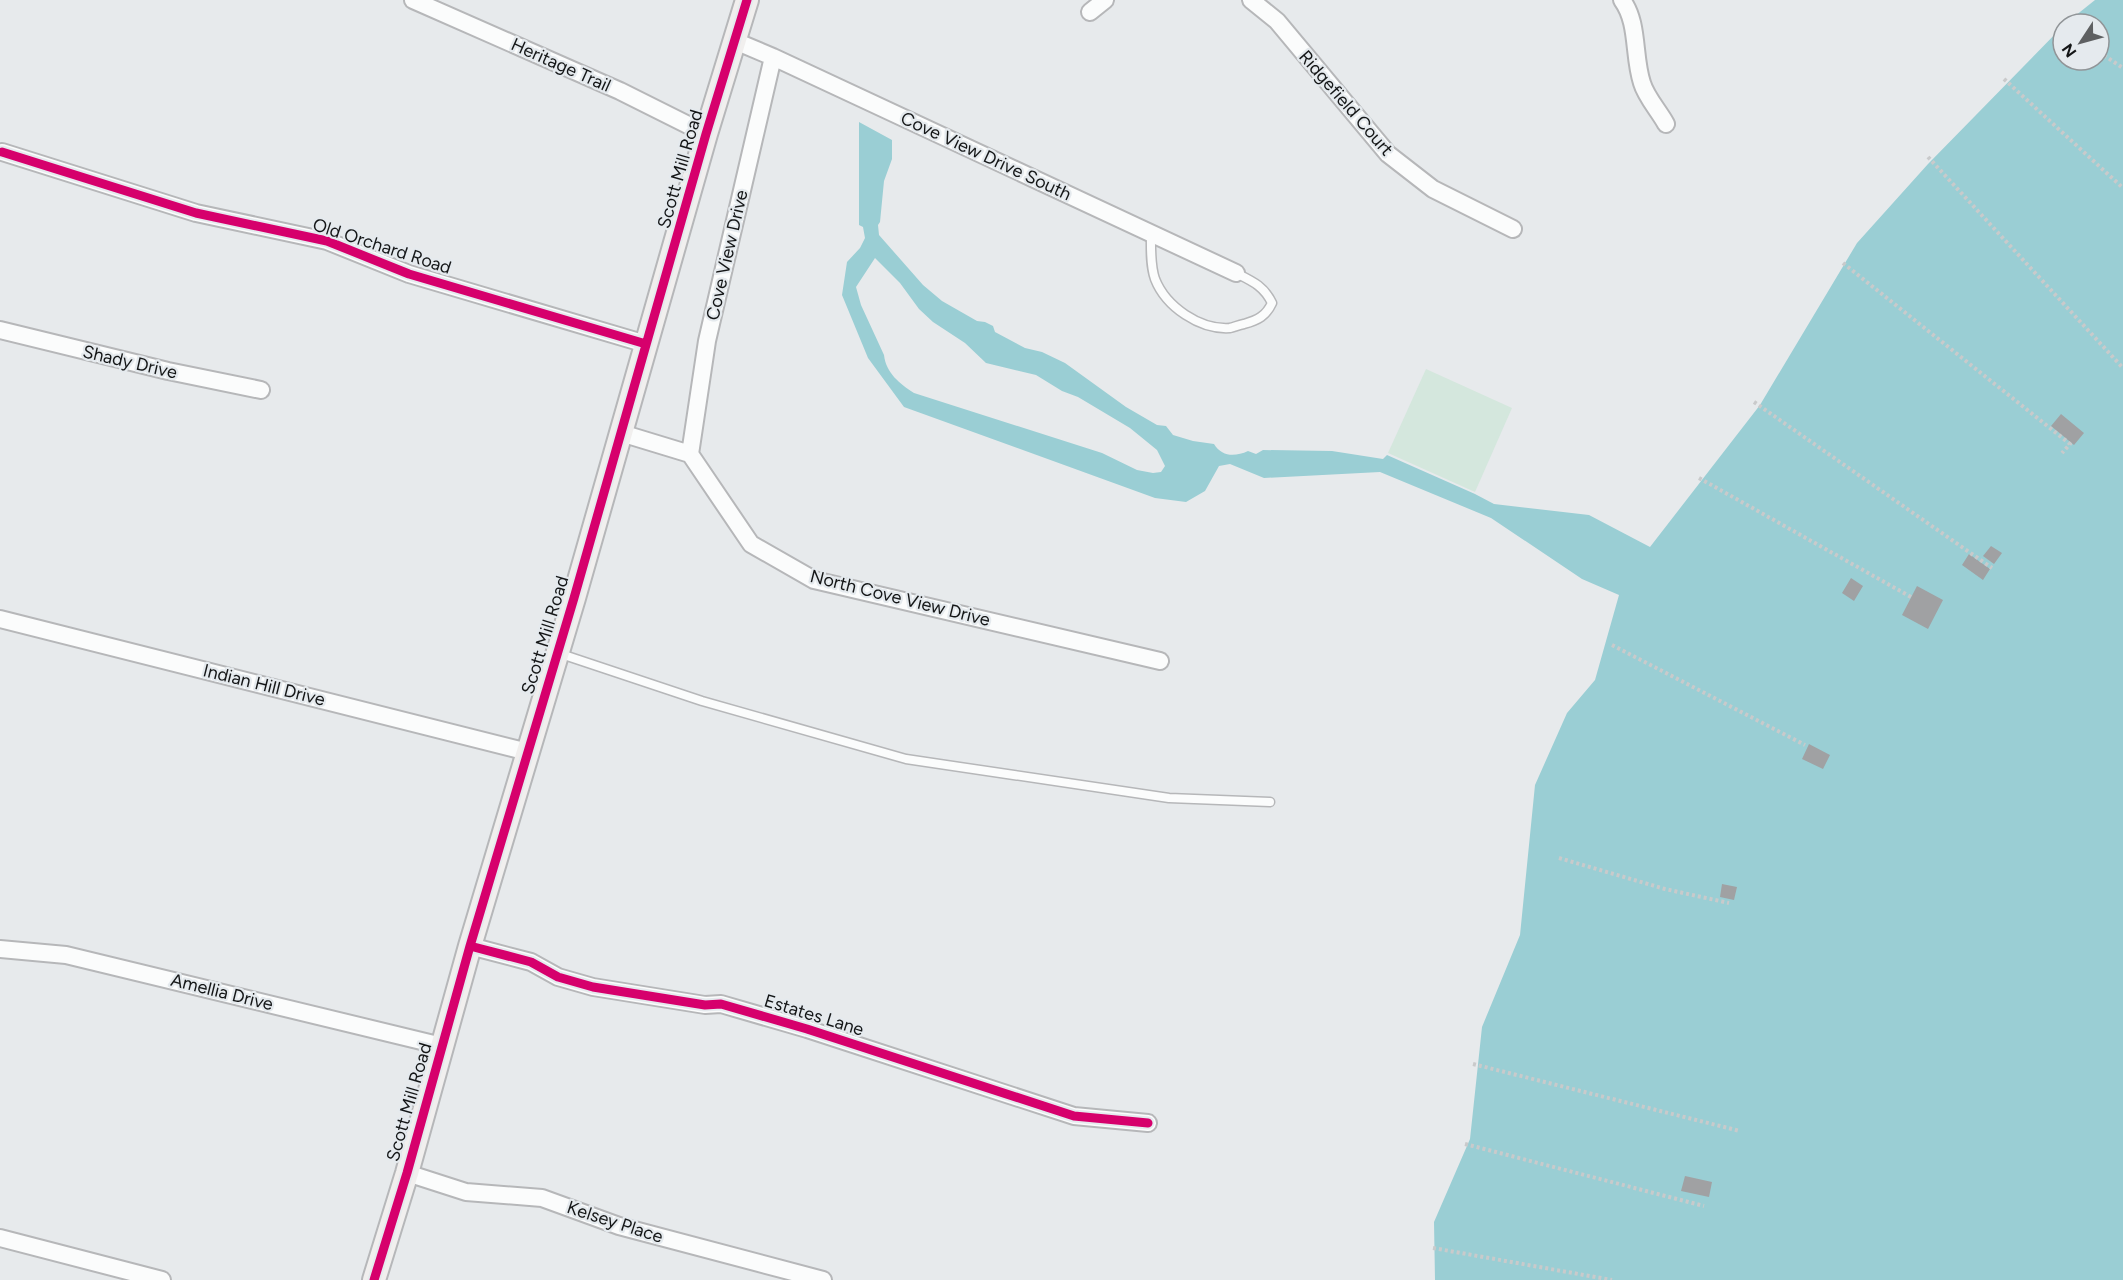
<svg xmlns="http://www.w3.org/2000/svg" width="2123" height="1280" viewBox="0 0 2123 1280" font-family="Figtree,sans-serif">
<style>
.green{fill:#d4e7dd}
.water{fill:#9aced4;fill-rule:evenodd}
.building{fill:#a0a1a3}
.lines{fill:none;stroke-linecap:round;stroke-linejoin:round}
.lane-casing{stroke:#b6b7b9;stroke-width:11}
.street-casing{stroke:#b6b7b9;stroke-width:20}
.secondary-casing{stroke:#b6b7b9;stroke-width:26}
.path{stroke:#c9cacb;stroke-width:4;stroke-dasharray:3 3;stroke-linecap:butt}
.lane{stroke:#fbfcfc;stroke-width:8}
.street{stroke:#fbfcfc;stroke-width:16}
.secondary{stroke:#f1efee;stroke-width:22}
.cycleway-casing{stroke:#e5eaee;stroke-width:13}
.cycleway{stroke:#d6006c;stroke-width:9}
.labels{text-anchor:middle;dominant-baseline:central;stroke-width:4.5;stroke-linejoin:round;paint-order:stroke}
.street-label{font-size:18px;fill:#141617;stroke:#e5eaee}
</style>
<rect width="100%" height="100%" fill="#e7eaec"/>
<!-- green -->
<path class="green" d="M 1426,369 L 1512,408 L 1475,492 L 1388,453 Z"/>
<!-- water -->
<path class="water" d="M 2095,0 L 2123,0 L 2123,1280 L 1435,1280 L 1434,1222 L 1470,1139 L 1482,1027 L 1520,935 L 1535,785 L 1567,713 L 1595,680 L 1619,595 L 1582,579 L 1491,518 L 1380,472 L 1264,478 L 1230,464 L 1219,466 L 1205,491 L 1186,502 L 1155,498 L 904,407 L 868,358 L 842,295 L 847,262 L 860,248 L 865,238 L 863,227 L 859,225 L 859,122 L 892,140 L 892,159 L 884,181 L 880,222 L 878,225 L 879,235 L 923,285 L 942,301 L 977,321 L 985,322 L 993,326 L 995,332 L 1025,348 L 1042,352 L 1065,363 L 1126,407 L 1157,425 L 1166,426 L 1173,435 L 1193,441 L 1214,444 C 1222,457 1235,457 1248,451 L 1256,454 L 1263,450 L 1332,451 L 1383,459 L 1387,455 L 1475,494 L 1494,504 L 1589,515 L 1650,547 L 1760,405 L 1857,243 L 1928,164 L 2063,26 L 2063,60 L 2099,60 L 2099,24 L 2065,24 ZM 875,258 L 900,283 L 919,309 L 933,322 L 965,343 L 986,363 L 1036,375 L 1062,391 L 1078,397 L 1130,428 L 1157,450 L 1165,466 L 1161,472 L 1153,473 L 1137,470 L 1102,453 L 914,393 C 900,384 886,373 884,355 L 861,305 L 856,287 Z"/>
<!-- building -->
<path class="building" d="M 2061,414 L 2084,433 L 2074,445 L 2051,426 Z
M 1991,546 L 2002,553 L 1994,564 L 1983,556 Z
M 1969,554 L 1990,569 L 1983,580 L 1962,565 Z
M 1851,578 L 1863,586 L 1854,601 L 1842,593 Z
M 1917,586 L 1943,600 L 1928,629 L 1902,615 Z
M 1809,744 L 1830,755 L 1823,769 L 1802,759 Z
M 1722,884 L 1737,887 L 1734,900 L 1720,897 Z
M 1685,1176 L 1712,1182 L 1709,1197 L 1681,1191 Z"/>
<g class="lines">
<defs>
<path id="lane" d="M 1151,233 C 1151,247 1150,265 1155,279 C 1166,307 1200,330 1230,328 C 1234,327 1239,325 1244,324 C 1258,320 1266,316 1272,303 C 1264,286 1252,281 1236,273
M 558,653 L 702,701 L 906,759 L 1169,798 L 1270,802"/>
<path id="street" d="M 413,0 L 620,91 L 706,134
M 1251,0 L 1277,21 L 1388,154 L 1433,189 L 1513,229
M 1622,0 C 1639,23 1633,56 1642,83 C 1646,97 1659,111 1666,124
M 1090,12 L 1105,0
M 735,41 L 773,57 L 1236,273
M 2,152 L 196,213 L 327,241 L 409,274 L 646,344
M 0,330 L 168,371 L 261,390
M 621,433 L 690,454 L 751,544 L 814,580 L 1160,661
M 690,454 L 707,341 L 773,57
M 0,619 L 528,752
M 470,946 L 531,962 L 558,977 L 593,987 L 705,1005 L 721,1004 L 807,1029 L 1074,1116 L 1148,1123
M 0,949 L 66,955 L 442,1046
M 407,1173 L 466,1192 L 542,1198 L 619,1226 L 823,1280
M 0,1238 L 162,1280"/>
<path id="secondary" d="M 374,1280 L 407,1173 L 470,946 L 574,598 L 706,134 L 747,0"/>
</defs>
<!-- lane casing -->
<use href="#lane" class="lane-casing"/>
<!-- street casing -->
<use href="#street" class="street-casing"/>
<!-- secondary casing -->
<use href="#secondary" class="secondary-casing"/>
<!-- path -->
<path class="path" d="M 2059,25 L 2063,28
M 2099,52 L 2123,68
M 2004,79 L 2123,188
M 1928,157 L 2123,368
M 1843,263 L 2070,444 L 2062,453
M 1754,402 L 1992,568
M 1699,478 L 1911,597
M 1612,645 L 1805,745
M 1559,858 L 1665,889 L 1729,903
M 1473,1064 L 1740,1131
M 1465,1144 L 1704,1206
M 1433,1248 L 1612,1280"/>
<!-- lane -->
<use href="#lane" class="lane"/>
<!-- street -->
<use href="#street" class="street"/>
<!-- secondary -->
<use href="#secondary" class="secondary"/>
<defs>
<path id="cycleway" d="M 2,152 L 196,213 L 327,241 L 409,274 L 646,344
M 470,946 L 531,962 L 558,977 L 593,987 L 705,1005 L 721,1004 L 807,1029 L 1074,1116 L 1148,1123
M 374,1280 L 407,1173 L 470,946 L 574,598 L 706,134 L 747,0"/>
</defs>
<!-- cycleway casing -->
<use href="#cycleway" class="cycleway-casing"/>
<!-- cycleway -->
<use href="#cycleway" class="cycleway"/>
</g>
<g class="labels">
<!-- street labels -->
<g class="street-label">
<text transform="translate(561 65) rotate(24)">Heritage Trail</text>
<text transform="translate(1346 103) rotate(49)">Ridgefield Court</text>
<text transform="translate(986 156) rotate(25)">Cove View Drive South</text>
<text transform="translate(680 169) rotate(-74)">Scott Mill Road</text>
<text transform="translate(382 246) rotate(18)">Old Orchard Road</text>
<text transform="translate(727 255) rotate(-77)">Cove View Drive</text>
<text transform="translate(130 362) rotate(13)">Shady Drive</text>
<text transform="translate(900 598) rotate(14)">North Cove View Drive</text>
<text transform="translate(545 635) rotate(-73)">Scott Mill Road</text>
<text transform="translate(264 685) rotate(14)">Indian Hill Drive</text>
<text transform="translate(222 992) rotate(14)">Amellia Drive</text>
<text transform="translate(814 1015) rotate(17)">Estates Lane</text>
<text transform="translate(409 1102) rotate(-74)">Scott Mill Road</text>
<text transform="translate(615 1222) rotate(18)">Kelsey Place</text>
</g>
</g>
<!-- north arrow -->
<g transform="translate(2081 42) rotate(234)"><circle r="28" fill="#e5eaee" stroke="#919598" stroke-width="1.5"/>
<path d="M0-4.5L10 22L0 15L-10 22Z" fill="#5e6062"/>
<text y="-9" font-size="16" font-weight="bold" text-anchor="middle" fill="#141617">N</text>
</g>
</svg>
